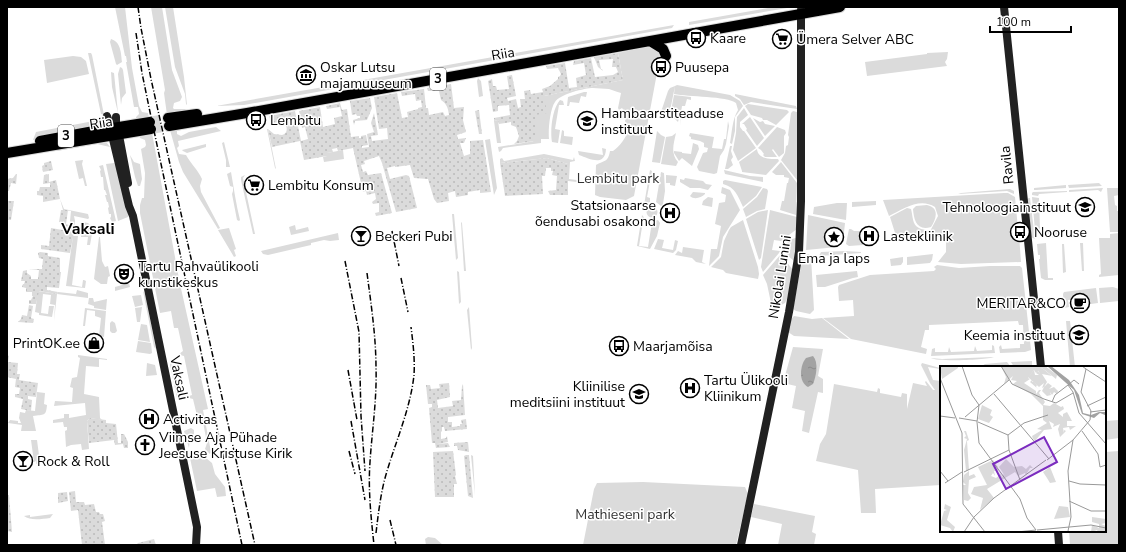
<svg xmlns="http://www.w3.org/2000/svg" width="1126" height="552" viewBox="0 0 1126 552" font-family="'Nunito Sans',sans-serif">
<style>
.green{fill:#dbdbdb}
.garden{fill:url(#garden-dots)}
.water{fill:url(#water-ripples)}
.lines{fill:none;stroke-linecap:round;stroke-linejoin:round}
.highway-tunnel{stroke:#d9d9d9;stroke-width:10;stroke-dasharray:10 5;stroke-linecap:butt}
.highway-casing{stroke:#dbdbdb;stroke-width:12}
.secondary{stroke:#212121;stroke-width:8}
.highway{stroke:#000;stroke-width:10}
.rail{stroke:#000;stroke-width:1.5;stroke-dasharray:6 2 1 2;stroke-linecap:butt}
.labels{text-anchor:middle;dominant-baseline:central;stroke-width:3;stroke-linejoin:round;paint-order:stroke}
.shield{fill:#fff;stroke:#4c4c4c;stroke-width:1}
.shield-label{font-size:13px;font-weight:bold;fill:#000}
.poi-label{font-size:14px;fill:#000;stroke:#fff;text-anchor:start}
.street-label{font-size:14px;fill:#000;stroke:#fff}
.park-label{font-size:14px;fill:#323232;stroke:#fff}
.quarter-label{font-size:16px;font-weight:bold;fill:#000;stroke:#fff}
.inset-road{fill:none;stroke:#999;stroke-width:1}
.view{fill:#7b2cbf;fill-opacity:0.15;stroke:#7b2cbf;stroke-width:2}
.inset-edge{fill:none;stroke:#000;stroke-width:2}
</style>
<defs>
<pattern id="garden-dots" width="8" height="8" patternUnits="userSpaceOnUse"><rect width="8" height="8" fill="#dbdbdb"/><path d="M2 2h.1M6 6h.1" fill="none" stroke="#bababa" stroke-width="1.8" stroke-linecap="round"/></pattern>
<pattern id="water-ripples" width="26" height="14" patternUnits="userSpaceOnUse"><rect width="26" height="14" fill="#a2a2a2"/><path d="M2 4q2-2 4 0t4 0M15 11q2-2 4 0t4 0" fill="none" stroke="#8a8a8a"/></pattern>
</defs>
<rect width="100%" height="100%" fill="#fff"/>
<!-- green -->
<path class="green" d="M 115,7 L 125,7 L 132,68 L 139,106 L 142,112 L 148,113 L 149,118 L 136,120 L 136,117 L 139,114 L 138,107 L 134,107 L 126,62 L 127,62 L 126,56 L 125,56 Z
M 151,7 L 162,7 L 172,70 L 182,97 L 180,101 L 174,103 L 173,108 L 174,109 L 186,109 L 184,111 L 167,115 L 164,93 L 165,90 Z
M 165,7 L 173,7 L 184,77 L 187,105 L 186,104 L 185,94 L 175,67 Z
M 774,7 L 793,7 L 689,25 L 689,22 Z
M 674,25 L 672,28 L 244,105 L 216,106 Z
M 111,39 C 121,42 121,53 122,62 L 117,65 L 116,64 L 110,42 Z
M 650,46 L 659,52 L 660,57 L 634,196 L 626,200 L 600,197 L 595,195 L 596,165 C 604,160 608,163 610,151 L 613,151 C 620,146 626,138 629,129 L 625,121 L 627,115 L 622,108 L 619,110 L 618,108 L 621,93 C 616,92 613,90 609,89 C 604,89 598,88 593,88 C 585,88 560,94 555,102 C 550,109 548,130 549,139 L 541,139 L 541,143 L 503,148 L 501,151 L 499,152 L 498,147 L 535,141 L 535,115 L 544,96 L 623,80 L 618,53 Z
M 948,52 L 947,59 L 945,62 L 947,66 L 867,76 L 865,62 L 927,54 L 927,53 Z
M 88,53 L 91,53 L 92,55 L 104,115 L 101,114 Z
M 73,56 L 81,57 L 86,61 L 89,74 L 47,83 L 44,60 Z
M 120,67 L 122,68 L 123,70 L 126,93 L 122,98 L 121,105 L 118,74 Z
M 111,72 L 114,73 L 118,113 L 112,87 Z
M 478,78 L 481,81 L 483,96 L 479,97 L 477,81 Z
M 677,85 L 730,95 L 740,101 L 743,106 L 735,117 L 735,131 L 732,144 L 730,143 C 732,132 732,120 738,110 L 736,103 C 727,96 688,97 674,94 L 675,86 Z
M 675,86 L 669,116 L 665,116 L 659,118 L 668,91 L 670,88 Z
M 584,92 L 587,92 L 586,97 L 581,96 L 579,103 L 570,102 L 569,106 L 567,106 L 568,97 Z
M 735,94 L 796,106 L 797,109 L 751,102 L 744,105 L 740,99 L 735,96 Z
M 674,95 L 691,97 L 691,100 L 687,99 L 685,106 L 682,106 L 681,113 L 682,114 L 680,126 L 681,118 L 679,118 L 678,122 L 674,118 L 670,116 Z
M 560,100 L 563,101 L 564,105 L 559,105 L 555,129 L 560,130 L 558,143 L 552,142 C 550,131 552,109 560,100 Z
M 748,104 L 787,110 L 789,112 L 776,125 L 767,120 L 763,120 L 762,118 L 751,115 L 745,106 Z
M 744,108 L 748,115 L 740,122 L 740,127 L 743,131 L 744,131 L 756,148 L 738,161 L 733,150 L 736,133 L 737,117 Z
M 793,111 L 797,112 L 797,180 L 781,160 L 785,153 L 786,146 L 788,145 L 789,137 L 788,135 L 791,113 Z
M 750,117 L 764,138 L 757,146 L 746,130 L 747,129 L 744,124 L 742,124 Z
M 753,118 L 760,122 L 763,121 L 765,124 L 775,126 L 765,136 Z
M 104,119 L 101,124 L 97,126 L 33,140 L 36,132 Z
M 498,120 L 501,143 L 497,143 L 494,121 Z
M 728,121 L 729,126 L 726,144 L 724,150 L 720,156 L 717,173 L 714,174 L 699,171 L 697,167 L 703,153 L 707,152 L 708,148 L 704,147 L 704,143 L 700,141 L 691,139 L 691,137 L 689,136 L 690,133 L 714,137 L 712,148 L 722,149 L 724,139 L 726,139 Z
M 216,127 L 221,131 L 178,141 L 179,146 L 177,148 L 179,154 L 186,155 C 191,164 198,170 202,179 L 200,186 L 201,192 L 220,228 L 218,229 L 183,172 L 179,162 L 170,130 L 189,128 L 177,131 L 177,134 L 181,136 L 189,132 Z
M 777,127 L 785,130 L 786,133 L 784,136 L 784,153 L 779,157 L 773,149 L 772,150 L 777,157 L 765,157 L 763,155 L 764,154 L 761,150 L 758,148 Z
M 267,129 L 268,129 L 276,169 L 275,168 Z
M 562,130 L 564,131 L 564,136 L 573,137 L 572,145 L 560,143 Z
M 657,131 L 661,135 L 665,137 L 660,163 L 652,162 Z
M 152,133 L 180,284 L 208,409 L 203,410 L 211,452 L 210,454 L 205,449 L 207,443 L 203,422 L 198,420 L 193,399 L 189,398 L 189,396 L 192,395 L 184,356 L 180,355 L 179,354 L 183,351 L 178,328 L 174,328 L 171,311 L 160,313 L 140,213 L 140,205 L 142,198 L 144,198 L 145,173 L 141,149 L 145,147 L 146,145 L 145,140 L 140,138 L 139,136 Z
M 676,133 C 674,143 670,153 678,162 L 676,166 L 661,164 L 666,137 L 672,136 Z
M 490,139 L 497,188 L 494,195 L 485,140 Z
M 102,142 L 107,143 L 110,147 L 97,144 L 57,151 L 54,151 L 54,149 Z
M 224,142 L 230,167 L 226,167 L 226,160 L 222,143 Z
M 693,143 L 698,145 L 699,149 L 692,166 L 682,158 L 679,161 L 674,153 L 674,151 L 682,152 L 682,153 L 691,154 Z
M 206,144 L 206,147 L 187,153 L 183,151 L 182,150 Z
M 730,146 L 732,146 L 731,151 L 733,157 L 731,160 L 733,165 L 728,169 L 725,169 Z
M 602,148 L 606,149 C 605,167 590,159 579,155 L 578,151 L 603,155 Z
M 757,149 C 758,159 769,159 778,159 L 779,161 L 766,175 L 742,172 L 742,171 L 739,162 Z
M 343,150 L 344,159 L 324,162 L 323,157 L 327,156 L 327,153 Z
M 544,154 L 573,160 L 574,157 L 575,161 L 570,162 L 569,179 L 584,181 L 585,183 L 568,181 L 568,164 L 547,158 L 500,163 L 500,159 L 502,158 L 504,161 Z
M 130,155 L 134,162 L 140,164 L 142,179 L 140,186 L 138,186 L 135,177 Z
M 83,160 L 82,164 L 87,186 L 85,186 L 83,178 L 79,179 L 75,161 Z
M 781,162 L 797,183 L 796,215 L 780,210 L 782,201 L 784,201 L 787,183 L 788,183 L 789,178 L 784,177 L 784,175 L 776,175 L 772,172 Z
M 114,163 L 116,164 L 128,214 L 128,217 L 118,221 L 106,164 Z
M 103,165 L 116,221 L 112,222 L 110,218 L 111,217 L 111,214 L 109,214 L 108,208 L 109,207 L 108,202 L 107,202 L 105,195 L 107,195 L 105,190 L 104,190 L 103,177 L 101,177 L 100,171 L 101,170 L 99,166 Z
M 650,170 L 652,171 L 647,197 L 650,198 L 650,202 L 644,205 Z
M 724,170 L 750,176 L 763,177 L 763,182 L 725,174 Z
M 231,172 C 234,189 236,204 240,220 L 239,221 L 237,220 L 232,194 L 233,191 L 233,187 L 230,186 L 227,174 Z
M 661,172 L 664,173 L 665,191 L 663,204 L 661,206 L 656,202 Z
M 245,175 L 243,178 L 255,234 L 253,234 L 241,180 L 241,177 Z
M 666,175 L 677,176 L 675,186 L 670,185 L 670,183 L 666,183 Z
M 685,178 L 703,181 L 706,184 L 712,185 L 708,190 L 700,188 L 690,188 L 680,182 L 680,179 L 684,180 Z
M 725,180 L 762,187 L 756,196 L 743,207 C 738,196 735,187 723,184 L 723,181 Z
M 1099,183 L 1102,186 L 1069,188 L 1068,185 Z
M 1066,185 L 1066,188 L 1036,190 L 1034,190 L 1034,188 Z
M 722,187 L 730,190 L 740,210 L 723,237 L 719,256 L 709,266 L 711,249 L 717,249 L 721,226 L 715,224 L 719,203 L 725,202 L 726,195 L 721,193 Z
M 763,188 L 767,189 L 768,191 L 765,209 L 757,211 L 746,217 L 743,209 L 757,197 Z
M 1103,188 L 1101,192 L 1098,190 L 1069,192 L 1069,190 Z
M 1107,188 L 1119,188 L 1119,195 L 1114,196 L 1115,205 L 1117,206 L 1117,211 L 1119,211 L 1119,232 L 1110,232 Z
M 1010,189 L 1014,191 L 1014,194 L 1007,191 L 958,194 L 961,193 Z
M 1067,191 L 1067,192 L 1039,194 L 1038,196 L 1032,195 L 1032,193 L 1033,192 Z
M 693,192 L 705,193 L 705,194 C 701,198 694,200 690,196 Z
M 1004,193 L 1008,193 L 1015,197 L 1018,229 L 1016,230 L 1016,234 L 1019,235 L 1021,262 L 961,264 L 938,262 L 946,252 L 946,237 L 927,237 L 938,216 L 935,207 C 920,197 903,209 889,216 L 883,200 Z
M 708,197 L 713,198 L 712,207 L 702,205 L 703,201 Z
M 1032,197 L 1039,198 L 1040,230 L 1035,230 Z
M 1029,198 L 1030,198 L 1035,239 L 1031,237 L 1027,199 Z
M 60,199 L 64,209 L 88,214 L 89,218 L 88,219 L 74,216 L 75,221 L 74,232 L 69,231 L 71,211 L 63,210 Z
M 876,201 L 876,205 L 852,207 L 852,202 Z
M 837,203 L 847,203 L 846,220 L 813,214 L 814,207 Z
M 927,205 C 940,208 936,219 931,227 C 917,231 914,221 913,209 L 916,206 Z
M646.5 212a5.5 5.5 0 1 1 11 0a5.5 5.5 0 1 1-11 0Z
M 907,208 L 911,209 C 913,216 912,225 919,228 C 922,230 925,229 928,231 L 925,237 L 896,236 L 890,217 Z
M 768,210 L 761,258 L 759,260 L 746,219 L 758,212 Z
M 770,210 L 797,217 L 797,229 L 781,241 L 774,240 L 772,250 L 780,251 L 779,253 L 763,272 L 761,267 Z
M 452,214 L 454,214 L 458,258 L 456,260 Z
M 642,215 L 646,220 L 646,222 L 643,221 L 639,246 L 648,247 L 652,222 L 658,220 L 660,223 L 657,236 L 650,249 L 637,246 Z
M 808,215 L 845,223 C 844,231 844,243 837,247 L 806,250 Z
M 743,220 L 758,267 L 759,274 L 758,279 L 726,273 L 723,270 L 711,267 L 721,257 L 724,241 L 729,230 L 731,227 Z
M 82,222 L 88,223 L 93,228 L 90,245 L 87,245 L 88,237 L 81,237 Z
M 461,222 L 462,223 L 466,271 L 464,271 Z
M 295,225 L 296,230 L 308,227 L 309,231 L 291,235 L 289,227 Z
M 229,228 L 236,249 L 234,250 L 236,256 L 234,257 L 218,230 Z
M 849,229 L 851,229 L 854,231 L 862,231 L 863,245 L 849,246 L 846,244 Z
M 1057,230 L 1058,238 L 1051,237 L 1046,231 Z
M 338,233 L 339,240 L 330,241 L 324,240 L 311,243 L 311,245 L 268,255 L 263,254 L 261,251 Z
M 1119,233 L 1119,275 L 1099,277 L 1099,275 L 1101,274 L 1099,238 L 1110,238 L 1110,234 Z
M 73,236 L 78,236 L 72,285 L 82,287 L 83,280 L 84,280 L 86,281 L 85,288 L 66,286 Z
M 99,237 L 100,237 L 102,261 L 105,267 L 108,266 L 110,276 L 108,277 L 107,284 L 101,284 L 94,279 Z
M 796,238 L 795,257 L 794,261 L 787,255 C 784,246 787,239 796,238 Z
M 658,239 L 664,240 L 662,248 L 673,250 L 675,240 L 678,241 L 676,250 L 673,253 L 654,249 Z
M 1046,243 L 1048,278 L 1053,278 L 1053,280 L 1045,280 L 1041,278 L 1039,259 L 1040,259 L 1040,255 L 1038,255 L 1037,244 Z
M 1080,243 L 1083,243 L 1084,271 L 1082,271 Z
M 1062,244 L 1064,244 L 1066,272 L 1063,273 Z
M 683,247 L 704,250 L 702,262 L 706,264 L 696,262 L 692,258 L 675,255 L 678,251 L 682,253 Z
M 845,251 L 861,252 L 861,253 L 819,256 L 821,252 Z
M 781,254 L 785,260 L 793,270 L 787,299 L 785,303 L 781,305 L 771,303 L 767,284 L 763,275 Z
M 804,254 L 809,254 L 811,257 L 814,310 L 810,314 L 796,311 L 793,309 L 803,256 Z
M 933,254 L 932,260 L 930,263 L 907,265 L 907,257 Z
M 903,257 L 903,262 L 901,265 L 891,266 L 890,259 Z
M 937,265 L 959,268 L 990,266 L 1020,266 L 1022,268 L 1031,350 L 1025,352 L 1000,353 L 999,347 L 1001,345 L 1002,349 L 1020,348 L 1020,344 L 1024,344 L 1023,325 L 1019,325 L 1018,321 L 929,325 L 929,330 L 925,330 L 921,347 L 927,349 L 926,354 L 851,339 L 823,318 L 854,316 L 853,300 L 839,301 L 838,287 L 839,285 L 870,275 L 934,271 L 936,269 L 934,267 Z
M 457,271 L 459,272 L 461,302 L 459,304 Z
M 857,271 L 858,277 L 853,278 L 825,287 L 817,287 L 816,275 Z
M 129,283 L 130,287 L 115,291 L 115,287 Z
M 1113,287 L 1119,289 L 1119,301 L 1100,303 L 1099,288 Z
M 1096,288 L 1098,303 L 1084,305 L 1083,298 L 1068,300 L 1069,307 L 1064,308 L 1063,294 L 1064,292 Z
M 77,290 L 88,293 L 88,298 L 57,294 L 54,321 L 55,305 L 50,304 L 51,295 L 43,294 L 41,313 L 48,314 L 49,306 L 54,306 L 52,317 L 39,315 L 39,313 L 35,312 L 38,291 L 57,294 L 58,292 L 76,294 Z
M 143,291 L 145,294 L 156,349 L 154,347 Z
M 141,295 L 143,305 L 135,307 L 132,296 Z
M 89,298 L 93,298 L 94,302 L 107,299 L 106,310 L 94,308 L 94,306 L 88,304 Z
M 142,307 L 140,322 L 137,322 L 135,308 Z
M 469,307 L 472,348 L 471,350 L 467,310 Z
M 85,308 L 106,311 L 104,337 L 99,336 L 101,318 L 95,316 L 95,311 L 87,310 L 85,326 L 83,326 Z
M 794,316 L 812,319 L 822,318 L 849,339 L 794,336 L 788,332 L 791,319 Z
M 112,321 L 115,323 L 117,331 L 115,333 L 112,333 L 110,331 L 110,323 Z
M 1066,321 L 1070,321 L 1075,367 L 1070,367 Z
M 141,324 L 147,325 L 150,342 L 138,340 Z
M 138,341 L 151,343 L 152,353 L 150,354 L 136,352 Z
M 992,345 L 994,346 L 995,353 L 931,356 L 932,349 L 935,348 L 935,352 L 948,352 L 949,347 L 951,352 L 974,351 L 975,346 L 977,351 L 992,350 Z
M 793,347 L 823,349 L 818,376 L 823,379 L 823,393 L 818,392 L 809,433 L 802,431 L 805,411 L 792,408 L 796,386 L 783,383 Z
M 78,355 L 107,359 L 107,360 L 99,359 L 99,367 L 86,366 L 84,394 L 99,397 L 100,418 L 102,420 L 90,418 L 87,421 L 89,449 L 82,450 L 81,444 L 71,445 L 66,447 L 65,431 L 67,430 L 67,427 L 64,427 L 63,422 L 53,423 L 53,420 L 64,418 L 64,414 L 69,414 L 69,418 L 86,415 L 85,403 L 54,406 L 55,401 L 72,402 L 73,388 L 70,387 L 72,378 L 77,377 L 80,358 L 78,357 Z
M 994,357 C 987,360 937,362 931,358 L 942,359 Z
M 171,361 L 175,361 L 171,362 L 179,398 L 177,398 L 170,365 Z
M 1032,361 L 1032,365 L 1030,367 L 1014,367 L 1011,362 Z
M 1007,362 L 1011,367 L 980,367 L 985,364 Z
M 147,363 L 155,365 L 157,375 L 146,376 Z
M 922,363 L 940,368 L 940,369 L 928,367 L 933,380 L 941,381 L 941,485 L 875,489 L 876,513 L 861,513 L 858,470 L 816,461 L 820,444 L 826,434 L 834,384 L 877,392 L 878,388 L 880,389 L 880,393 L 901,397 L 902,393 L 907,394 L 907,409 L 913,383 L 927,386 L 925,382 L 926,381 L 933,390 L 935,390 L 930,383 L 921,365 Z
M 37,392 L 45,393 L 44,404 L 47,405 C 46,417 44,414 33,416 L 36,431 L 21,431 L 22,425 L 8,423 L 10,420 L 18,421 L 18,423 L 21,423 L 19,418 L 20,412 L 25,413 L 26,410 L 35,411 Z
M 1119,420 L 1119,438 L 1105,440 L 1105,421 Z
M 191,428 L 194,430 L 194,437 L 190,438 L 189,448 L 184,431 Z
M 37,440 L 40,463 L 36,464 L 36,461 L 34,462 L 31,440 Z
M 1119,451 L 1119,545 L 1070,545 L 1069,531 L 1105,531 L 1105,452 Z
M 200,455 L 206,458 L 212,463 L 215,474 L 225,487 L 226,496 L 217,497 L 215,488 L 197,491 L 190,458 Z
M 471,455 L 473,456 L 475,496 Z
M 643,482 L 745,487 L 748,494 L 736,545 L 583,545 L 594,489 L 597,483 Z
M 754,504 L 815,516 L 812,532 L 816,534 L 814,545 L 778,545 L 782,524 L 751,517 Z
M 53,514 L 50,518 C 42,519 30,521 24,516 L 30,515 L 30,517 Z
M 428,537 L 435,538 L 443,545 L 426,545 L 425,539 Z"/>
<!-- garden -->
<path class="garden" d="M 618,53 L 623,80 L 544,96 L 547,113 L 535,115 L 535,141 L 514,144 L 517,141 L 519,136 L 516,127 L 511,125 L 511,122 L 499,124 L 498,120 L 494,121 L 494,118 L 510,115 L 509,105 L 498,106 L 498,111 L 493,112 L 488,81 L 492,79 L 493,86 L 496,86 L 497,90 L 509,89 L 507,76 L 512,75 L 516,96 L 507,98 L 508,101 L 516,99 L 518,108 L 521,107 L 520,99 L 525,99 L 524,91 L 530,90 L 531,94 L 543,92 L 542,89 L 550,86 L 558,79 L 558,77 L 560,76 L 561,74 L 558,68 L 547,69 L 546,66 L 565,63 L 569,88 L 577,87 L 576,78 L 586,75 L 584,63 L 573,65 L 574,61 L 591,58 L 595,77 L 613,75 L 618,72 L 616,67 L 612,67 L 613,59 L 599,60 L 601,69 L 602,69 L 603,71 L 598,67 L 594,57 Z
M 451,84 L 454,108 L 464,107 L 463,120 L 466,132 L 457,135 L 458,139 L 466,138 L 464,143 L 460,143 L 464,156 L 470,154 L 470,141 L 483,140 L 491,192 L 480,193 L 480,190 L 468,192 L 468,195 L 456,197 L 455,191 L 448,193 L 449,201 L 437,203 L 434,199 L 428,179 L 414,178 L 410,165 L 395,167 L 395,166 L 387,168 L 390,179 L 406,175 L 409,176 L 417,208 L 396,212 L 382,163 L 379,156 L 364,161 L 365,164 L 361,165 L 363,172 L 366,171 L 368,175 L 381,173 L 392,213 L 376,216 L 375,213 L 379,212 L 379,203 L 373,204 L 372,202 L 376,199 L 375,193 L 367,195 L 366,191 L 363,192 L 353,148 L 338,151 L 337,148 L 332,149 L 333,152 L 327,153 L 327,156 L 304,160 L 300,141 L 272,147 L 268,129 L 274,134 L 282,135 C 286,134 288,130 286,126 L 283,124 L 272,125 L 269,116 L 295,111 L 301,141 L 308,139 L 305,127 L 302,128 L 299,111 L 320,107 L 323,127 L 335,124 L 334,118 L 342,116 L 340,107 L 327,109 L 326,106 L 340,103 L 342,110 L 347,109 L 351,137 L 359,136 L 359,138 L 361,138 L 361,136 L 366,135 L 368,145 L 362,146 L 362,148 L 369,147 L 367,134 L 374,132 L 371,123 L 374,113 L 378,135 L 371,136 L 372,141 L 388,139 L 387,128 L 379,129 L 374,97 L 397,93 L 402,118 L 408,117 L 407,112 L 418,109 L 418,108 L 422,107 L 421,100 L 416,101 L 415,94 L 402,96 L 401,92 L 424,89 L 426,108 L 428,108 L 429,115 L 443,112 L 445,116 L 449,115 C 448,108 447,104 441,100 L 439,91 L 428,91 L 427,88 Z
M 370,98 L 372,108 L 367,120 L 355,121 L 354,125 L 353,120 L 360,118 L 360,116 L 357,116 L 356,114 L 352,115 L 350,101 Z
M 479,110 L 482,134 L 479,134 L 475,111 Z
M 547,158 L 568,164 L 568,195 L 550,195 L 548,191 L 556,190 L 557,176 L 552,175 L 553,171 L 551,171 L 551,168 L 546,168 L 545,176 L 542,176 L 543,194 L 505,196 L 500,163 Z
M 51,161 L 53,170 L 43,172 L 42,166 L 44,165 L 44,163 Z
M 16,174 L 17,174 L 16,184 L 11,183 L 9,191 L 7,191 L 7,179 L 13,178 Z
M 49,174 L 49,182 L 56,180 L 60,199 L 43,202 L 43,196 L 37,195 L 37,191 L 39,191 L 40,187 L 50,187 L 50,183 L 43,184 L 44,175 Z
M 7,201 L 14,201 L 11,220 L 7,220 Z
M 61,210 L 68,210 L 66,224 L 69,225 L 69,227 L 63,226 L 64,223 L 59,222 Z
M 51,228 L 74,232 L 70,253 L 41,249 L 41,245 L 49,246 Z
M 40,252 L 48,253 L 48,256 L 60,258 L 60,272 L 61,272 L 59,288 L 47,287 L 47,290 L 58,292 L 57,294 L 39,291 L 36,304 L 29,304 L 29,300 L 31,300 L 33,296 L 32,296 L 32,292 L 26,292 L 26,288 L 22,287 L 23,284 L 24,284 L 25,281 L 21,281 L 23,271 L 27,270 L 27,273 L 31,276 L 31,279 L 38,279 L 39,270 L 29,269 L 42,269 L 43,259 L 39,258 L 38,253 Z
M 29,305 L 33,306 L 31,318 L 34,319 L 33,323 L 18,322 L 21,319 L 22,315 L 27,316 Z
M 7,355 L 9,356 L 8,362 L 18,363 L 17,374 L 20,374 L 19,380 L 38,383 L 36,397 L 28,396 L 28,399 L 32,400 L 31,411 L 21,409 L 23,399 L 15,397 L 15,394 L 19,394 L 20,388 L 15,387 L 16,379 L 7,377 Z
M 449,383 L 450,397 L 437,400 L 438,408 L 453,406 L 452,401 L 461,400 L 462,386 L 463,384 L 465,415 L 448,417 L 448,422 L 452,422 L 452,427 L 460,426 L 460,424 L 462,424 L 461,420 L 466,419 L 467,429 L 445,431 L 444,427 L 442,427 L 442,431 L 441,432 L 441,439 L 446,438 L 447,436 L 448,442 L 437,444 L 448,443 L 450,447 L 436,448 L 435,443 L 432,443 L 429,408 L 432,407 L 432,404 L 428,404 L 426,385 L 430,385 L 431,389 L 440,388 L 439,384 Z
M 90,418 L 106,420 L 106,423 L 116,424 L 118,443 L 121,443 L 121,434 L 124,434 L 128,442 L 128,448 L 124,448 L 123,444 L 115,445 L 114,440 L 89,443 L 87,421 Z
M 468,442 L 469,452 L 458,450 L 457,446 L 454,446 L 454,443 Z
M 453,451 L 456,475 L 455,476 L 457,484 L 454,484 L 454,497 L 435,497 L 433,452 Z
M 466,455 L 469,455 L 473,498 L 468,496 L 464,456 Z
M 75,491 L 76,502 L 84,502 L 85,505 L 94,504 L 96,512 L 99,512 L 100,514 L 103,514 L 105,521 L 102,522 L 105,545 L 82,545 L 78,510 L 71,511 L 69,492 Z
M 67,492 L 68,501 L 58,503 L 58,493 Z
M 7,495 L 9,495 L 12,532 L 7,531 Z
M 154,539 L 156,545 L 136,545 L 138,543 Z"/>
<!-- water -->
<path class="water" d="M 813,356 C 819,362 816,377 813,384 L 808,387 C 798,382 800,365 806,358 Z"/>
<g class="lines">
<!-- highway-tunnel -->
<path class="highway-tunnel" d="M 150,122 L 168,118
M 151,129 L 169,126"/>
<defs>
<path id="highway" d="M 650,41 L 663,49 L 666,56
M 168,118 L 197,114
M 169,126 L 247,113 L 840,7
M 40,141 L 94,131 L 150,122
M 7,153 L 151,129"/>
</defs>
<!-- highway casing -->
<use href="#highway" class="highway-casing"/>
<!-- secondary -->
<path class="secondary" d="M 1004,7 L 1041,367
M 107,116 L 111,127 L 115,131
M 118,130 L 128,183
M 111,131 L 129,206 L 133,216 L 197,527 L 196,545
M 111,131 L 116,122 L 116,117
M 1058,531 L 1059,545
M 741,545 L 789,312 L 799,252 L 801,201 L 801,10"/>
<!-- highway -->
<use href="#highway" class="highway"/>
<!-- rail -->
<path class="rail" d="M 138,7 L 141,28 L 151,79 L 255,545
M 136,33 L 142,73 L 150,112 L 242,545
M 392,231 L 399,266
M 345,261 L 359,332 L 361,416 L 365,471
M 367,273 C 371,304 376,336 376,368 C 377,399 372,431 370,462 C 368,490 371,517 374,545
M 401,278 L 408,312
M 348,370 L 357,420
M 351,421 L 365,500
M 349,451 L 355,474
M 390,520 L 396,545
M 376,533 C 378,516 380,499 384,482 C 393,447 410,412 414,375 C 415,359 413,343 411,327"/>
</g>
<!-- icons -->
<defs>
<symbol id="bus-ring" viewBox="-11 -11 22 22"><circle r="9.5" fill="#fff" stroke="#000" stroke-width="1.5"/><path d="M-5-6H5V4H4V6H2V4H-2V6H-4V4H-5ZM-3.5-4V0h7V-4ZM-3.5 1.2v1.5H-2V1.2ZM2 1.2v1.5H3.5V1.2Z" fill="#000"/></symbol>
<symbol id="supermarket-ring" viewBox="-11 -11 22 22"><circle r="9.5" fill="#fff" stroke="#000" stroke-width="1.5"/><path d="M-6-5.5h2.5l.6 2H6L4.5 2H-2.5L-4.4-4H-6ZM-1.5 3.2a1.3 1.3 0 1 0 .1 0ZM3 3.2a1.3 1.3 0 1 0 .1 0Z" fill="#000"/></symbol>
<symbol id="museum-ring" viewBox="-11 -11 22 22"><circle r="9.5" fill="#fff" stroke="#000" stroke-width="1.5"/><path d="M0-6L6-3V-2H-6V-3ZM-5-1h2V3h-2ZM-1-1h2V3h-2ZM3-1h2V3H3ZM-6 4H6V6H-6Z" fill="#000"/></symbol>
<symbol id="university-ring" viewBox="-11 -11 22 22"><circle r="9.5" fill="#fff" stroke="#000" stroke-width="1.5"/><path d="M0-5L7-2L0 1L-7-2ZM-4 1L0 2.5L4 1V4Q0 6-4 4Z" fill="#000"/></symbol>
<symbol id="hospital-ring" viewBox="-11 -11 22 22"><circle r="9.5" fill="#fff" stroke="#000" stroke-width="1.5"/><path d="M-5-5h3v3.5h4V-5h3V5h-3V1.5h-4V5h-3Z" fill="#000"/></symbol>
<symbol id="bar-ring" viewBox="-11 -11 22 22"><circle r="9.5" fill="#fff" stroke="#000" stroke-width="1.5"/><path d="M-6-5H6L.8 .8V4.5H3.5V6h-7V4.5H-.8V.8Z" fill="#000"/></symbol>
<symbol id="sight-ring" viewBox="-11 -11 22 22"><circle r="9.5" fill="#fff" stroke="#000" stroke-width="1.5"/><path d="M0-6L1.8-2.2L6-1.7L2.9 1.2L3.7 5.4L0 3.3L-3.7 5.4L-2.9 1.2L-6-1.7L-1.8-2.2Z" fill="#000"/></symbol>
<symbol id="theatre-ring" viewBox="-11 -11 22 22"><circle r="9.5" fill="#fff" stroke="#000" stroke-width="1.5"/><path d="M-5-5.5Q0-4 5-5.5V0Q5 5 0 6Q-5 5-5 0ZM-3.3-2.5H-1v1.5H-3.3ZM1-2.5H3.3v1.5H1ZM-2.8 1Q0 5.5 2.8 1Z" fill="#000"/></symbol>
<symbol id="cafe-ring" viewBox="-11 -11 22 22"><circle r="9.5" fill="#fff" stroke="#000" stroke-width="1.5"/><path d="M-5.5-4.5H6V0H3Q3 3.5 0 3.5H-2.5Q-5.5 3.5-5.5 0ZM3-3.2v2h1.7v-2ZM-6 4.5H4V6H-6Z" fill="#000"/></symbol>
<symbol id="shop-ring" viewBox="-11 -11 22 22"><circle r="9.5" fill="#fff" stroke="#000" stroke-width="1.5"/><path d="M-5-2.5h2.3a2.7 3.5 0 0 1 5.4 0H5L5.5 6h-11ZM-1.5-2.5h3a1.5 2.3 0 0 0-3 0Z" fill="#000"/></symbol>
<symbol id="church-ring" viewBox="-11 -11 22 22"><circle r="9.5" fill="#fff" stroke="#000" stroke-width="1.5"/><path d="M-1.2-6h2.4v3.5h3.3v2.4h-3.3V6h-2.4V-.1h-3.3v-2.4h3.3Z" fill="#000"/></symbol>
</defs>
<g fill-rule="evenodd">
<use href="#bus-ring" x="685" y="27" width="22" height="22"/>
<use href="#supermarket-ring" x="771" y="28" width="22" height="22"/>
<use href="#bus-ring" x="650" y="56" width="22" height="22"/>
<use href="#museum-ring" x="295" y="64" width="22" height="22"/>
<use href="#bus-ring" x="245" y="109" width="22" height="22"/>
<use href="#university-ring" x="576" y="110" width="22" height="22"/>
<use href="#supermarket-ring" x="243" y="174" width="22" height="22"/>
<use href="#university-ring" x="1074" y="196" width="22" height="22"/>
<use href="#hospital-ring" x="659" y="202" width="22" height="22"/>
<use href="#bus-ring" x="1009" y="221" width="22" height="22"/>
<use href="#bar-ring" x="350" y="225" width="22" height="22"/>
<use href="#hospital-ring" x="858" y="225" width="22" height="22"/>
<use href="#sight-ring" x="823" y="226" width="22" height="22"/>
<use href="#theatre-ring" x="113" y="263" width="22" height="22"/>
<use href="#cafe-ring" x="1069" y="292" width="22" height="22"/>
<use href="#university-ring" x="1068" y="324" width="22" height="22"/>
<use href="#shop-ring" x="83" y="332" width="22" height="22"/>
<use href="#bus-ring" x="608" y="335" width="22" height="22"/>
<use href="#hospital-ring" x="679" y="377" width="22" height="22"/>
<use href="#university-ring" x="628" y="383" width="22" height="22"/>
<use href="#hospital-ring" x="138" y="408" width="22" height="22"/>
<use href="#church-ring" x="134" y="434" width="22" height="22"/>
<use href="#bar-ring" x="12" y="450" width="22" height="22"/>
</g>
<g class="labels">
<!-- shield labels -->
<g class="shield">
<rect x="430" y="68" width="16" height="22" rx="3"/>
<rect x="58" y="125" width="16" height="22" rx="3"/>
</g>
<g class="shield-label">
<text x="438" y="79">3</text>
<text x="66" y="136">3</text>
</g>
<!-- poi labels -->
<g class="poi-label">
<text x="710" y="38">Kaare</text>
<text x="796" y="39">Ümera Selver ABC</text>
<text x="320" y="67">Oskar Lutsu<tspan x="320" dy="16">majamuuseum</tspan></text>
<text x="675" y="67">Puusepa</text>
<text x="601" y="113">Hambaarstiteaduse<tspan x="601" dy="16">instituut</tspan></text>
<text x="270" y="120">Lembitu</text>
<text x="268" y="185">Lembitu Konsum</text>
<text x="656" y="205" text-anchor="end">Statsionaarse<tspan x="656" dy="16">õendusabi osakond</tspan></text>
<text x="1071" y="207" text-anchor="end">Tehnoloogiainstituut</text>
<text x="1034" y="232">Nooruse</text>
<text x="375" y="236">Beckeri Pubi</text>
<text x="883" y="236">Lastekliinik</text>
<text x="834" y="258" text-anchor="middle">Ema ja laps</text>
<text x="138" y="266">Tartu Rahvaülikooli<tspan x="138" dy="16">kunstikeskus</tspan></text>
<text x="1066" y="303" text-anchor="end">MERITAR&amp;CO</text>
<text x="1065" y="335" text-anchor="end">Keemia instituut</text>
<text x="80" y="343" text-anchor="end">PrintOK.ee</text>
<text x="633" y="346">Maarjamõisa</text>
<text x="704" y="380">Tartu Ülikooli<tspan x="704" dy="16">Kliinikum</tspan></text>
<text x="625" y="386" text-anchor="end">Kliinilise<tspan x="625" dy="16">meditsiini instituut</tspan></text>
<text x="163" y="419">Activitas</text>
<text x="159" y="437">Viimse Aja Pühade<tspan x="159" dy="16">Jeesuse Kristuse Kirik</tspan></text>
<text x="37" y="461">Rock &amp; Roll</text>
</g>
<!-- street labels -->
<g class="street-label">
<text transform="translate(503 54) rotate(-10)">Riia</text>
<text transform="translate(101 123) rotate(-9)">Riia</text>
<text transform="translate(1007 165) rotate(-96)">Ravila</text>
<text transform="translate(780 277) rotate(-81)">Nikolai Lunini</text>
<text transform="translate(179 378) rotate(78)">Vaksali</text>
</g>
<!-- park labels -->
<g class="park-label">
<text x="618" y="178">Lembitu park</text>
<text x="625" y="514">Mathieseni park</text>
</g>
<!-- quarter labels -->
<g class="quarter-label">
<text x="88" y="229">Vaksali</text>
</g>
</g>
<!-- overview -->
<g transform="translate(940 366)">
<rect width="166" height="166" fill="#fff"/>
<path d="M 61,0 L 105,0 L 117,9 L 116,13 L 106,5 L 104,7 L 106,5 L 102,2 L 96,7 L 94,4 L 91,8 L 96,11 L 92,16 L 94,16 L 97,19 L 96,21 L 98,23 L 90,16 L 95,11 L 91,8 L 88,12 L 90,13 L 84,17 L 96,25 L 96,28 L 99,24 L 101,24 L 99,27 L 105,36 L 103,39 L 110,40 L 114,37 L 121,41 L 123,40 L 124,43 L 118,47 L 123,51 L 123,48 L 127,46 L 132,55 L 127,55 L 127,60 L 136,60 L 130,64 L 129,61 L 123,62 L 124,67 L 124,64 L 126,65 L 120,71 L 118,63 L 120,58 L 113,61 L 114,58 L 109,55 L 112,63 L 104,64 L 95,75 L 93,73 L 92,70 L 102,64 L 97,63 L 107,57 L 103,54 L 103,40 L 91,28 L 73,18 L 77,15 L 71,14 L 73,10 L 64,18 L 66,11 ZM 24,65 L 26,65 L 29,74 L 27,75 L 29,104 L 26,105 L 24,84 L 27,73 L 24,72 L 26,70 ZM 66,93 L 74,101 L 82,100 L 86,103 L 90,99 L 93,102 L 90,102 L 86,109 L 85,107 L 78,110 L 75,106 L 47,123 L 54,132 L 40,144 L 43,132 L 31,128 L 34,121 L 47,119 L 38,101 L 53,94 L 58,101 L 52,105 L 57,102 L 59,104 L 54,105 L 55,110 L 53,107 L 51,110 L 56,112 L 61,108 L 62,112 L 63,108 L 65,110 L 59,101 ZM 110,101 L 116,116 L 110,117 L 107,112 L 94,122 L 107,112 L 103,106 ZM 29,105 L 29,110 L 34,108 L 36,111 L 29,114 L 28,127 L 31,132 L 28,135 L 24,134 L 23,119 L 26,119 L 23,116 L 24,109 ZM 5,138 L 11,141 L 7,154 L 15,161 L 13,166 L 10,162 L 0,159 L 4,145 L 7,144 L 4,143 ZM 152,151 L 166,153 L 166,157 L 161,158 L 166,160 L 166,166 L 158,166 L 157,164 L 151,166 L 152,159 L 159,162 L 159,158 L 152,156 Z" fill="#dbdbdb"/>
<path d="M 0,0 L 18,0 L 18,2 L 2,13 Z" fill="#dbdbdb"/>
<path d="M 119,140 L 128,141 L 130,151 L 114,153 Z" fill="#dbdbdb"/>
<path d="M 102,2 L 112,10 L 102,8 L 107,16 L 104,21 L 108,17 L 112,20 L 109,23 L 114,21 L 118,25 L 117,28 L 114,26 L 112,29 L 110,26 L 111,29 L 107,30 L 102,25 L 104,21 L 102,22 L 104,17 L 99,21 L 88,11 L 94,4 L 95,9 L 99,9 L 96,7 L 98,5 L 100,8 L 98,4 ZM 42,39 L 52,44 L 50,49 L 53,51 L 49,57 L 38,53 Z" fill="#dbdbdb"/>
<path d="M 107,0 L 111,0 L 129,14 L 139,29 L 143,47 L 151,49 L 159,46 L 166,46 L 166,62 L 165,49 L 160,47 L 154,52 L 142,48 L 134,24 Z" fill="#a2a2a2"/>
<path class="inset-road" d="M 22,0 L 32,29 L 39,39 L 37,56M 61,0 L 72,18 L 104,33 L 116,37 L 133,27M 146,3 L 166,16M 0,12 L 22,67 L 23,138 L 45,166M 128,19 L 134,14 L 139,18M 133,26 L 139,47 L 166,78M 54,28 L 109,93M 112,36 L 115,29 L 128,19 L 133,26M 147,40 L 166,31M 150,46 L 166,44M 0,50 L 15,52M 25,51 L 69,14M 19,52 L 37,55M 37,56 L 39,77 L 80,133 L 87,152 L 96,164M 38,56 L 68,69M 142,65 L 158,88 L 160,101 L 166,99M 68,69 L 69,84 L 80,114M 68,69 L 84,57 L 108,49M 107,94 L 133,74 L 150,54 L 151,45 L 141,26 L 146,3 L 142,0M 0,105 L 8,115M 24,106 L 69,84M 129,115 L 140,118 L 166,119M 5,117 L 22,106M 129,135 L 151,145 L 166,145M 34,151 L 54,132 L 106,94M 97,164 L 151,159 L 166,162M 128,165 L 131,151 L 128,105 L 133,74M 24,166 L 34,151M 77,166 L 96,164"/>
<path class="view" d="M 104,71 L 117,96 L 66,123 L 53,98 Z"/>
<rect width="166" height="166" class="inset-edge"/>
</g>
<!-- border -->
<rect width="1126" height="552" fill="none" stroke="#000000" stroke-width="16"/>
<!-- scale -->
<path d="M990 26v6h81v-6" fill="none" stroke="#000000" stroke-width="2"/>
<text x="996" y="26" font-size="12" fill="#000000" stroke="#ffffff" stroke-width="3" paint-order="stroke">100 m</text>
</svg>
